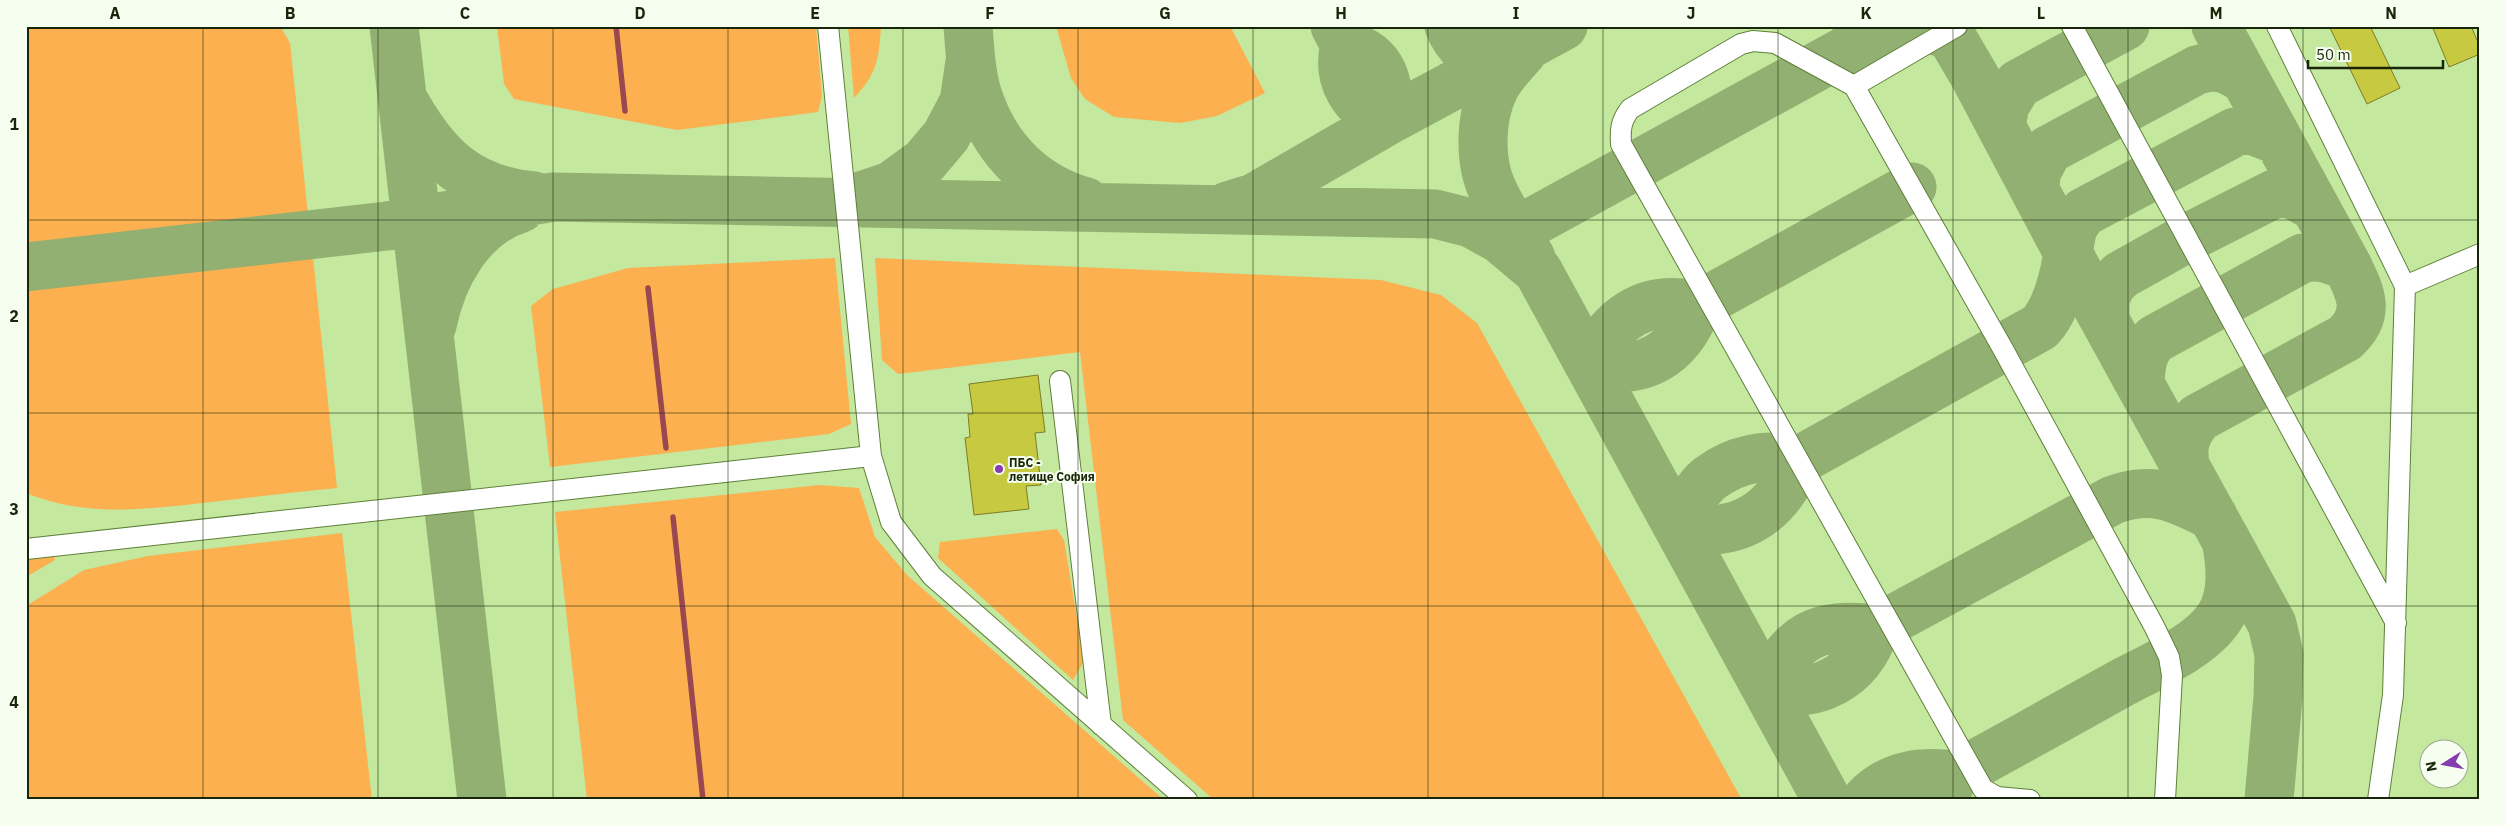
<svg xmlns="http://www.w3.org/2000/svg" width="2506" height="826" viewBox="0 0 2506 826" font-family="'IBM Plex Sans',sans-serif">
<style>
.green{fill:#fcb04f}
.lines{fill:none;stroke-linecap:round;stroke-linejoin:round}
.stream{stroke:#994851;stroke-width:5.5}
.taxiway{stroke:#92b072;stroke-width:49}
.building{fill:#c7c940;stroke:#7c7d29}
.minor-casing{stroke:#5f803a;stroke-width:22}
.minor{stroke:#fff;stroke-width:20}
.grid{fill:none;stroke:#192609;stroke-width:1;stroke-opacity:0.55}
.poi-dot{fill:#843daf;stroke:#f6feef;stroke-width:2}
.labels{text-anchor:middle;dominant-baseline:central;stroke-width:4;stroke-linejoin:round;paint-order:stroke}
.poi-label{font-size:12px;font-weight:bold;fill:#192609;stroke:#f6feef;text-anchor:start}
.neatline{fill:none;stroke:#192609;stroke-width:2}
.grid-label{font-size:16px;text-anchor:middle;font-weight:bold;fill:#192609}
</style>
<rect width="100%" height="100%" fill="#c3e89e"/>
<!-- green -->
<path class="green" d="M 26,26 L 280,26 L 290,43 L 308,215 L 26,246 Z
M 497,26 L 816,26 L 822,96 L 818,112 L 677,130 L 514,99 L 504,84 Z
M 848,26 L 881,26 C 879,59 877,74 854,98 Z
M 1056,26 L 1230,26 L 1265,93 L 1217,116 L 1180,123 L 1114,117 L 1085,99 L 1071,78 Z
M 313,257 L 337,488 C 295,492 253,497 211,502 C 149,509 86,518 26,493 L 26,288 Z
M 835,258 L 851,424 L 829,434 L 550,467 L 531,306 L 553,289 L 628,268 Z
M 875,258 L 1381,280 L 1441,295 L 1477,323 L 1742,800 L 1214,800 L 1123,720 L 1080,352 L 898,374 L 882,360 Z
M 820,485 L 859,488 L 875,537 L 907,575 L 1164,800 L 587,800 L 555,512 Z
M 1057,529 L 1064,540 L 1084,661 L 1073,680 L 938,558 L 940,542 Z
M 342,533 L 372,800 L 26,800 L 26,606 L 84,570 L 148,556 Z
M 54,556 L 55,560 L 26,577 L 26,559 Z"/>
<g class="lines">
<!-- stream -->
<path class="stream" d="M 616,26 L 625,111
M 648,288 L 666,448
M 673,517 L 703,800"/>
<!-- taxiway -->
<path class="taxiway" d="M 394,26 L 482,800
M 968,26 C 970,51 971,79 980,102 C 998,152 1035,188 1086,202
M 1335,26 L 1345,45 C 1336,79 1354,109 1387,121 C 1391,84 1385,55 1345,45
M 1449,26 C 1457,46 1471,57 1490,66 L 1495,56 L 1490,26
M 1943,26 L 1948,31 L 1975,77 L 2076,268 L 2272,624 L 2279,654 L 2278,697 L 2269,800
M 1524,50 C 1514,62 1501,74 1494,89 C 1480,118 1479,162 1493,191 C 1504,214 1518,236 1531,258
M 1847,50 C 1889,29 1905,18 1951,36
M 404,101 C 435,157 468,190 534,196
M 2001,126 L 2005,105 L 2018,84 L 2125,26
M 2035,191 L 2036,173 L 2048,150 L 2197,70 C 2217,64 2228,68 2245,80
M 855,198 L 891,186 L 924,162 L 946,136 L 964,102 L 970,62
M 1228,206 L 1254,198 L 1387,121 L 1563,26
M 1516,231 L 1847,50 L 1860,36 L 1865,26
M 26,267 L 387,226 L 553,197 L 1435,214 L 1471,223 L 1500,239 L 1538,271 L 1827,800
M 1697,306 C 1647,293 1608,319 1591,366 C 1643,375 1679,356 1697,306 L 1912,187
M 2105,317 L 2105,299 L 2111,285 L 2121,275 L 2187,238 L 2276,193 L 2291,194 L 2314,206
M 432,325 C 442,276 470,224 521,208
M 2140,383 C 2141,364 2142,352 2155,339 L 2303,258 C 2321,255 2331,259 2348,267
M 1798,461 C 1769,452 1735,459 1710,478 C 1695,490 1686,510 1678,526 C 1735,540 1777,515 1798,461 L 2040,327 C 2056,310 2064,277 2068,254 C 2072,234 2069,229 2084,212 L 2235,132 L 2249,129 L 2278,140
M 2185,465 C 2182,445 2185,435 2198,418 L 2345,338 C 2371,314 2361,294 2348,267 L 2216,26
M 1875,629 C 1818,621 1790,637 1767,689 C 1817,699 1859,678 1875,629 L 2113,500 C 2154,485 2177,498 2213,516
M 1866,800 C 1890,774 1922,771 1955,775
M 1941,800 L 1955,775 C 2009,746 2064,715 2118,685 C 2149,668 2199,648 2219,618 C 2234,596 2231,565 2226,540"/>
</g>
<!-- building -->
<path class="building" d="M 2329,26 L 2370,26 L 2400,88 L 2367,104 Z
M 2432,26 L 2471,26 L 2480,47 L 2480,54 L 2449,67 Z
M 1038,375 L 1045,432 L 1035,433 L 1041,485 L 1026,486 L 1029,509 L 974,515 L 965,438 L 970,437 L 968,414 L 973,414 L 969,384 Z"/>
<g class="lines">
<defs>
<path id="minor" d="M 828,26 L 871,456 L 891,522 L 932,576 L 1187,800
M 1957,26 L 1854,86 L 2003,349 L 2154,626 L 2169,657 L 2172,675 L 2165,800
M 2072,26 L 2396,623
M 2277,26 L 2405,286 L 2393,695 L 2378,800
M 1854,86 L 1775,43 L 1753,41 L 1741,44 L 1630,109 C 1621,121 1620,129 1621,144 L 1983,789 L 1997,797 L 2030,800
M 2405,286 L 2480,254
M 1060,381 L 1101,725
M 26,549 L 871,456"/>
</defs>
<!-- minor casing -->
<use href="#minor" class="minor-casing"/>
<!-- minor -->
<use href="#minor" class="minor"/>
</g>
<!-- grid -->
<path class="grid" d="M 203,26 L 203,800M 378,26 L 378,800M 553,26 L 553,800M 728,26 L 728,800M 903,26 L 903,800M 1078,26 L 1078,800M 1253,26 L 1253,800M 1428,26 L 1428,800M 1603,26 L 1603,800M 1778,26 L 1778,800M 1953,26 L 1953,800M 2128,26 L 2128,800M 2303,26 L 2303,800M 26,220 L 2480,220M 26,413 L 2480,413M 26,606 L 2480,606"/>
<!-- markers -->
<circle class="poi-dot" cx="999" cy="469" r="5"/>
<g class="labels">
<!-- poi labels -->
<g class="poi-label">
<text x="1009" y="462">ПБС -<tspan x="1009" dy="14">летище София</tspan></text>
</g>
</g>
<!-- border -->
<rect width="2506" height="826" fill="none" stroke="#f6feef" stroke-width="55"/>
<!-- north arrow -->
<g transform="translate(2444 764) rotate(259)"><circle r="24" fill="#f6feef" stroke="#9ea893"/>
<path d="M0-4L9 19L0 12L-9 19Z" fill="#843daf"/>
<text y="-8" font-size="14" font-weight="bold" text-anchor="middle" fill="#192609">N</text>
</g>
<!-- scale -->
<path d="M2308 60v8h135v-8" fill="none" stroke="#192609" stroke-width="2.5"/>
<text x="2316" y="60" font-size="15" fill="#192609" stroke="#f6feef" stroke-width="4" paint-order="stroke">50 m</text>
<rect x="28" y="28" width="2450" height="770" class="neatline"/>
<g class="grid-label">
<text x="115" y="19">A</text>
<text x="290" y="19">B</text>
<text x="465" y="19">C</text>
<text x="640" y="19">D</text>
<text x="815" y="19">E</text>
<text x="990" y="19">F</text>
<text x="1165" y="19">G</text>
<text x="1341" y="19">H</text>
<text x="1516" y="19">I</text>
<text x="1691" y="19">J</text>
<text x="1866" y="19">K</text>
<text x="2041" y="19">L</text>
<text x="2216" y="19">M</text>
<text x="2391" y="19">N</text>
<text x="14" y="130">1</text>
<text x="14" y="322">2</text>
<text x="14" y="515">3</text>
<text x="14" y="708">4</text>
</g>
</svg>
